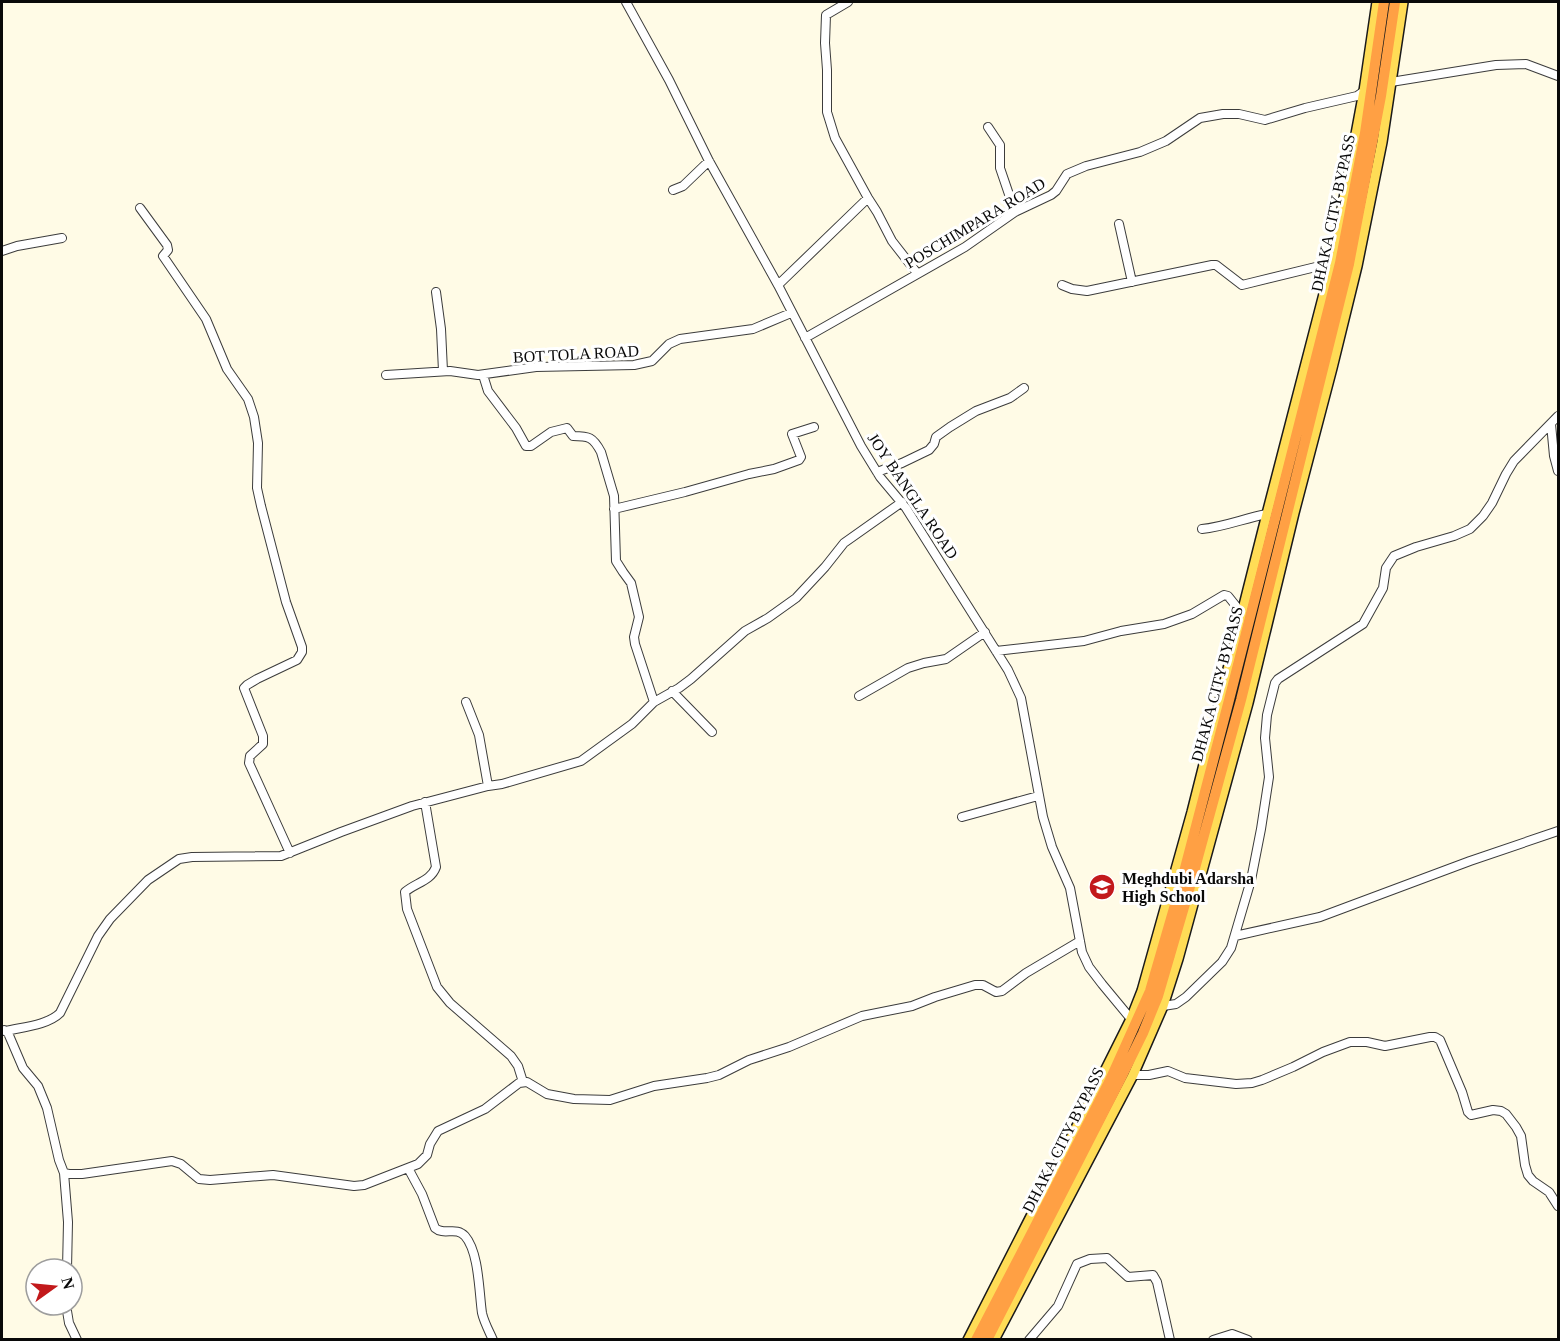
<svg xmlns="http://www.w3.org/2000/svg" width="1560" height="1341" viewBox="0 0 1560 1341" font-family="'Times New Roman',serif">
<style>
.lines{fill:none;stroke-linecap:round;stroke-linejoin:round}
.minor-casing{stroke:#3c3c3c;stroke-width:10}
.major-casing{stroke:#1a1a1a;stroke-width:12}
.highway-casing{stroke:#1a1a1a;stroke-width:14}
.minor{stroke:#fff;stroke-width:8}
.major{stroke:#ffdc56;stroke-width:9}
.highway{stroke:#ffa044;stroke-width:10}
.labels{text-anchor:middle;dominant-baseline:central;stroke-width:6;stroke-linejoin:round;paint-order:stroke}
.street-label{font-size:16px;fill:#090909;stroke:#fff}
.poi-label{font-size:16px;font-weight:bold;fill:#090909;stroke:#fff;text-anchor:start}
</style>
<rect width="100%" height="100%" fill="#fffbe6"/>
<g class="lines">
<defs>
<path id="minor" d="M 626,2 L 669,80 L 709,161 L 778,285 L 861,446 L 880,477 L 906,508 L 1008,670 L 1021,698 L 1043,817 L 1052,847 L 1070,888 L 1082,952 L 1089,967 L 1102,984 L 1131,1019
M 848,2 L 826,15 L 825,43 L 827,70 L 827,112 L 835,138 L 868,198 L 877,212 L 892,241 L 917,273
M 1391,82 L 1496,65 L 1526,64 L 1558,76
M 988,127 L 1000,145 L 1000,168 L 1015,212
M 673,190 L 683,186 L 709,161
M 140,208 L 167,245 L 168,250 L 163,256 L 206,319 L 227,369 L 248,399 L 254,417 L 258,443 L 257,488 L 261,506 L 286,602 L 302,647 L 302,652 L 297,660 L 257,679 L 247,685 L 244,688 L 263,736 L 263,744 L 250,756 L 249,763 L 290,853
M 1119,224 L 1132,282
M 2,251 L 17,246 L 62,238
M 778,285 L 868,198
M 1062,285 L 1072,289 L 1087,291 L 1212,265 L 1216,265 L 1242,285 L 1332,263
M 436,292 L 441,329 L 443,371
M 805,338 L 965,247 L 1015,212 L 1051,195 L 1056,191 L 1067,174 L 1086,166 L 1140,152 L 1166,141 L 1200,118 L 1223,114 L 1239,114 L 1265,120 L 1305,108 L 1357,96 L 1364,91
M 386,375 L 450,371 L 478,375 L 536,367 L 634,365 L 652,361 L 669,344 L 680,339 L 753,329 L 791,313
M 483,375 L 488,391 L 516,428 L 526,446 L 531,446 L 551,432 L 567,428 L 573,436 C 589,436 593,437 601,452 L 614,496 L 616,561 L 623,572 L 631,583 L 639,617 L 634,637 L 635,644 L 654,702
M 1551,424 L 1554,456 L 1558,471
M 877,472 L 902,463 L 929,450 L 934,444 L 936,437 L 950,427 L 976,411 L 1010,398 L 1024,388
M 614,509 L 685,492 L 749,474 L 774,469 L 799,460 L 801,457 L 792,434 L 814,427
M 1202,529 C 1224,527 1245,518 1267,514
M 996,651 L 1084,641 L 1121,631 L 1164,624 L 1192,614 L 1224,595 L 1228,596 L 1240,611 L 1242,616
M 672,691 L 712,732
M 859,696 L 908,668 L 924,663 L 946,659 L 985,632
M 466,702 L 479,735 L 488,786
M 425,802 L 436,867 C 431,881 415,883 405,892 L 407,909 L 437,987 L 450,1003 L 511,1056 L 518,1066 L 523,1082
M 962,817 L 1038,796
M 1235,936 L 1320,917 L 1470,861 L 1558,831
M 1163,1006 L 1176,1004 L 1186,997 L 1222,962 L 1231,948 L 1251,880 L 1261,829 L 1269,777 L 1265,738 L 1267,715 L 1275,683 L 1278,679 L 1363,624 L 1383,588 L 1386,568 L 1394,556 L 1416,547 L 1454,536 L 1470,529 L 1483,516 L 1492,503 L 1506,474 L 1514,461 L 1558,416
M 2,1031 L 4,1030 L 8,1033 L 23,1068 L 38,1086 L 47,1108 L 59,1160 L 64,1173 L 69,1174 L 82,1174 L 172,1161 L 181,1164 L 199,1179 L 210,1180 L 273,1175 L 354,1186 L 364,1185 L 418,1164 L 427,1155 L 430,1144 L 438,1131 L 485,1109 L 519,1083 L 527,1082 L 547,1094 L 574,1099 L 610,1100 L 654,1086 L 707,1078 L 719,1075 L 749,1060 L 789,1047 L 862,1016 L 912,1006 L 935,997 L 975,985 L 983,985 L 996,992 L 1002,991 L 1026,973 L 1080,941
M 6,1031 C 23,1027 48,1025 60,1013 L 98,936 L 110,919 L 148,880 L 179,859 L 192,857 L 281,856 L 341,832 L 412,806 L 488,786 L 502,784 L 581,761 L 632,724 L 654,702 L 679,688 L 691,679 L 745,631 L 768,618 L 796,598 L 825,567 L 844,543 L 902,502
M 1133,1075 L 1149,1075 L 1168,1071 L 1185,1078 L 1236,1084 L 1252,1083 L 1262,1080 L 1293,1067 L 1323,1052 L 1350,1042 L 1367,1042 L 1385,1046 L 1430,1037 L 1435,1037 L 1440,1040 L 1462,1092 L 1468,1112 L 1471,1115 L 1493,1110 L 1501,1111 L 1506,1114 L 1516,1127 L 1521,1136 L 1525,1165 L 1528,1175 L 1533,1181 L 1549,1192 L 1558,1206
M 408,1168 L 422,1194 L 435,1228 C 444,1236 456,1226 465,1236 C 479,1252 479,1292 482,1313 C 484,1322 489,1331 493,1340
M 64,1173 L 68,1222 L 67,1269
M 66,1305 L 69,1323 L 77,1340
M 1029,1340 L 1058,1306 L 1077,1264 L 1090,1259 L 1107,1258 L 1128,1277 L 1153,1275 L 1157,1282 L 1170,1340
M 1213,1340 L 1232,1334 L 1248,1340"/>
<path id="major" d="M 968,1340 L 1102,1077 L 1131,1019 L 1142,991 L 1192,812 L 1267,514 L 1332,263 L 1364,91 L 1377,2
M 994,1340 L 1133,1075 L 1163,1006 L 1178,959 L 1248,703 L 1294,513 L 1332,368 L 1357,266 L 1382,142 L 1403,2"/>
<path id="highway" d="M 976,1340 L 1028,1240 L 1110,1080 L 1150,991 L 1179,891 L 1229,700 L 1340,263 L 1365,133 L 1384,2
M 987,1340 L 1120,1080 L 1143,1033 L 1158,996 L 1189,890 L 1241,700 L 1349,264 L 1381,96 L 1395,2"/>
</defs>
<!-- minor casing -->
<use href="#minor" class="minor-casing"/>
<!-- major casing -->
<use href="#major" class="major-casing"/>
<!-- highway casing -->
<use href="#highway" class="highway-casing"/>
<!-- minor -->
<use href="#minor" class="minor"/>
<!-- major -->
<use href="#major" class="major"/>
<!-- highway -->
<use href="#highway" class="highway"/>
</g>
<!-- icons -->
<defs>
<symbol id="school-disc" viewBox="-11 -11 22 22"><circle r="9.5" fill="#c2191b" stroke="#fff"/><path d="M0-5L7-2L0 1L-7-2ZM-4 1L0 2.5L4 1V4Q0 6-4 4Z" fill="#fff"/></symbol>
</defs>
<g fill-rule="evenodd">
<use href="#school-disc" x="1087" y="872" width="30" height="30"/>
</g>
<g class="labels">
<!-- street labels -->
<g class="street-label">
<text transform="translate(1333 213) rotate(-78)">DHAKA CITY BYPASS</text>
<text transform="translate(975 223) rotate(-31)">POSCHIMPARA ROAD</text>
<text transform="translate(576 354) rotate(-3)">BOT TOLA ROAD</text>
<text transform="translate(913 496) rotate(56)">JOY BANGLA ROAD</text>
<text transform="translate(1217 684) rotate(-75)">DHAKA CITY BYPASS</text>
<text transform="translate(1063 1140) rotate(-63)">DHAKA CITY BYPASS</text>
</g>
<!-- poi labels -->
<g class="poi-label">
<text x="1122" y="878">Meghdubi Adarsha<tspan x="1122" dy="18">High School</tspan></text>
</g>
</g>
<!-- border -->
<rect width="1560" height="1341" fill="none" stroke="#090909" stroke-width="6"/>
<!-- north arrow -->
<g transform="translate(54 1287) rotate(75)"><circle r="28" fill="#ffffff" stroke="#9d9d9d" stroke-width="1.5"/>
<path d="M0-4.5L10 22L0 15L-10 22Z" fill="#c2191b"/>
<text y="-9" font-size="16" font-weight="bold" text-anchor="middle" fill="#090909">N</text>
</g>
</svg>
